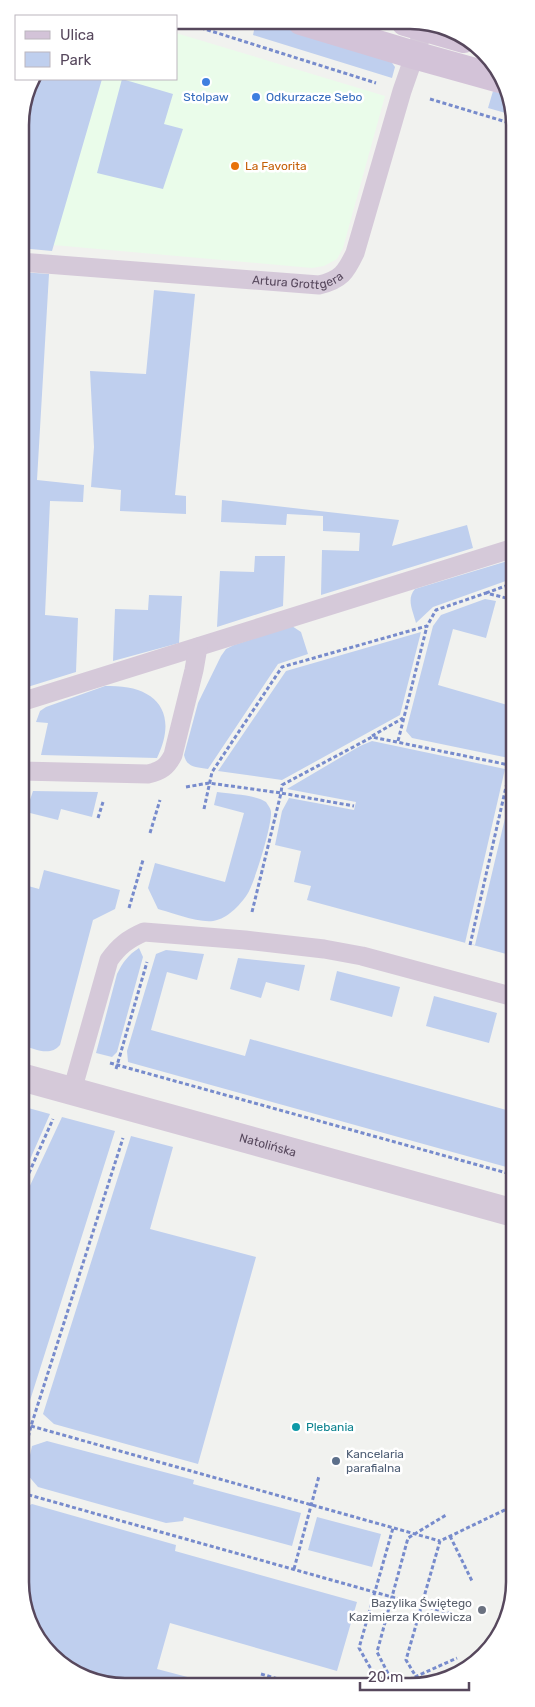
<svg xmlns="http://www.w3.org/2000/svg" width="535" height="1707" viewBox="0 0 535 1707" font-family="Rubik,sans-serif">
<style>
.commercial{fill:#eafcea}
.green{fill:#bfcfee}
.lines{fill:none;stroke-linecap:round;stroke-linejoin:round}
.path{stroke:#778bcc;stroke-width:3;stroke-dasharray:4 2.5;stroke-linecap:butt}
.lane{stroke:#d5c9d9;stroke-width:19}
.street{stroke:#d5c9d9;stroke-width:28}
.secondary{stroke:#d3c3d8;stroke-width:28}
.shop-dot{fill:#3f7fe0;stroke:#fff;stroke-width:2}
.food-dot{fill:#e8710a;stroke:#fff;stroke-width:2}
.culture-dot{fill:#0f9aa8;stroke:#fff;stroke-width:2}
.service-dot{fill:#5c6f8a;stroke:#fff;stroke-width:2}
.worship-dot{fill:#6b7280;stroke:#fff;stroke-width:2}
.labels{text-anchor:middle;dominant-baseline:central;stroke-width:5;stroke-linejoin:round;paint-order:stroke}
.shop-label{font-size:12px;fill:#366cbe;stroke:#fff}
.food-label{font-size:12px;fill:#c56008;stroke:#fff;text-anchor:start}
.street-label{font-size:12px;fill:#57485d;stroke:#fff}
.culture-label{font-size:12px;fill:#0d838f;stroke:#fff;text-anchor:start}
.service-label{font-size:12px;fill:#4e5e75;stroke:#fff;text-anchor:start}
.worship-label{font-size:12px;fill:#5b616d;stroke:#fff;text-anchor:end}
.rim{fill:none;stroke:#57485d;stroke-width:2.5}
</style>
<rect width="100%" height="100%" fill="#f1f2ef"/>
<!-- commercial -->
<path class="commercial" d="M 176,33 L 385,96 L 343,248 L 337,259 L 324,266 L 312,268 L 53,245 L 102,79 L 176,79 Z
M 20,277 L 22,277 L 22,295 L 25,328 L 21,419 Z"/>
<!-- green -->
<path class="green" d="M 256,21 L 261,21 L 390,60 L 395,67 L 392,78 L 253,35 Z
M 32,79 L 102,79 L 52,251 L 20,248 L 20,118 L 28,84 Z
M 122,79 L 173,94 L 164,124 L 183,129 L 163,189 L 97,173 Z
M 493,91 L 509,96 L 513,104 L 513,115 L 488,108 Z
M 20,272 L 49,274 L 37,480 L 84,485 L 83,502 L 50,501 L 45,615 L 78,618 L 76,672 L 21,689 L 21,419 L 25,328 Z
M 154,290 L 195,294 L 175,495 L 186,496 L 186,514 L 120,511 L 121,490 L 91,487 L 94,447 L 90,371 L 146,374 Z
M 222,500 L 399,520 L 392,546 L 467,525 L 473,548 L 321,595 L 322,550 L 359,551 L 360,533 L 323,531 L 323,516 L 287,514 L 286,525 L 221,522 Z
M 255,556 L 285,556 L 283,606 L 217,627 L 220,571 L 254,572 Z
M 514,559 L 514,578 L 433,607 L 416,623 C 413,611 406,599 415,589 Z
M 149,595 L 182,596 L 179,643 L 113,661 L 115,609 L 148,610 Z
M 485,599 L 496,601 L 486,638 L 453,629 L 438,685 L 514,707 L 514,759 L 412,738 L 406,731 L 433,626 L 441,615 Z
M 292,626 L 301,632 L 308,654 L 278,664 L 208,769 C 196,767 187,768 184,755 L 198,703 L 221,656 L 226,649 L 234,645 Z
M 421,632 L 400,715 L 282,780 L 218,771 L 286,671 Z
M 105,686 C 154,684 180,710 157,758 L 41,755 L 48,723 L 36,722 L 40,711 L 46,707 Z
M 372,741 L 505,769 L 465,943 L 475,945 L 514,780 L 514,956 L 307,900 L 311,886 L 294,882 L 301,851 L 275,845 L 282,811 L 289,798 L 354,810 L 356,802 L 287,789 L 360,746 Z
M 33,791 L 98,792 L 92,817 L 61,809 L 58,820 L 26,812 Z
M 217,792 C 230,794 257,795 266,802 C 268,805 271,809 271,812 C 272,825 255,881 248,893 C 242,903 229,917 217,920 C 203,925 173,913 158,909 L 148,888 L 155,863 L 225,882 L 244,813 L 214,805 Z
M 44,870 L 120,890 L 115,909 L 93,920 L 60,1045 C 50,1057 35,1049 21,1045 L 21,884 L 39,889 Z
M 139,948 L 143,957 L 117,1052 L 112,1057 L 96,1053 L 117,974 C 123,962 128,955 139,948 Z
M 166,950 L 204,954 L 197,980 L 167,972 L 151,1030 L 245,1056 L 250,1039 L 514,1112 L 514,1169 L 128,1062 L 127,1051 L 156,954 Z
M 238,958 L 305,965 L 299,991 L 266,982 L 261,998 L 230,989 Z
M 337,971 L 400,987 L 392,1017 L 330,1000 Z
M 434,996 L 497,1013 L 489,1043 L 426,1026 Z
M 21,1106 L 50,1114 L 21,1180 Z
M 62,1117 L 115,1131 L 22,1426 L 21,1205 Z
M 131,1136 L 173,1147 L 150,1229 L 256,1257 L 198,1464 L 54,1424 L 43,1414 Z
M 47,1441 L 194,1480 L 193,1484 L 301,1513 L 292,1546 L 184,1517 L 183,1521 L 166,1523 L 38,1487 L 26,1473 L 32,1446 Z
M 32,1504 L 176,1545 L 175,1551 L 357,1602 L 337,1671 L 170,1623 L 157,1669 L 218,1685 L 104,1685 L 50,1656 L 22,1603 L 22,1509 Z
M 317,1517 L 381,1534 L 372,1567 L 308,1550 Z"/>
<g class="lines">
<!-- path -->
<path class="path" d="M 176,20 L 376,83
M 430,99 L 513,124
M 486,593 L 514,583
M 507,624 L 513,600
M 372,736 L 403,718
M 398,741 L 427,626
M 186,787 L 209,783 L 281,793 L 282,785 L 372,737 L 514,766
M 204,809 L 212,772 L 282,667 L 427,626 L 436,610 L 486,593 L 514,600
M 98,818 L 103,802
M 150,833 L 160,800
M 129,908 L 143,860
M 252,912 L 281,793 L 354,806
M 470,945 L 511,765
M 110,1063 L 514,1175
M 116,1069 L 147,962
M 21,1191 L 53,1119
M 31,1426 L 440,1541
M 22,1462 L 31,1426 L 123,1138
M 22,1493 L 456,1615
M 450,1536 L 472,1581
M 294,1569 L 319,1476
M 261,1674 L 299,1685
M 380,1685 L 359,1648 L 393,1528
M 394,1685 L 377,1652 L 408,1538 L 446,1515
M 397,1685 L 457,1658
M 421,1685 L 406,1660 L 440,1541 L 515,1505"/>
<!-- lane -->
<g class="lane">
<path id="s1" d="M 20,262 L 319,285 C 341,280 346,272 355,253 L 402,91 L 424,28"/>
<path d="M 21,702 L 514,548"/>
<path d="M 21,771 L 148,774 C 161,771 167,767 173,755 L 194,670 L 198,647"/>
<path d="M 72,1091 L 109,960 C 119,946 128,939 144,932 L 245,940 L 324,949 L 362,956 L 514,997"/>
</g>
<!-- street -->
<path class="street" id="s2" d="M 21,1077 L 514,1213"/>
<!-- secondary -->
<path class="secondary" d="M 301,21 L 414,55 L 500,79
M 405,22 L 464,39"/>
</g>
<!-- markers -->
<g class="shop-dot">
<circle cx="206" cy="82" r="5"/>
<circle cx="256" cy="97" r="5"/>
</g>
<circle class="food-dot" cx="235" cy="166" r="5"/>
<circle class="culture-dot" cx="296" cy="1427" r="5"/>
<circle class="service-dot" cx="336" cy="1461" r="5"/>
<circle class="worship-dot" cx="482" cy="1610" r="5"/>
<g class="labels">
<!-- shop labels -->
<g class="shop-label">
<text x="206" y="97">Stolpaw</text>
<text x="266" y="97" text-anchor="start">Odkurzacze Sebo</text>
</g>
<!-- food labels -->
<g class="food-label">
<text x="245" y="166">La Favorita</text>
</g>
<!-- street labels -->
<g class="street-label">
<text stroke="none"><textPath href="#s1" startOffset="279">Artura Grottgera</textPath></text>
<text stroke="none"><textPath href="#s2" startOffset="256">Natolińska</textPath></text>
</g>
<!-- culture labels -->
<g class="culture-label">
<text x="306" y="1427">Plebania</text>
</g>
<!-- service labels -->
<g class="service-label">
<text x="346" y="1454">Kancelaria<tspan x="346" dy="14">parafialna</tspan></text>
</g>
<!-- worship labels -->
<g class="worship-label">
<text x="472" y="1603">Bazylika Świętego<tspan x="472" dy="14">Kazimierza Królewicza</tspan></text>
</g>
</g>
<!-- crop -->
<path d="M0 0H535V1707H0ZM125 29H410A96 96 0 0 1 506 125V1582A96 96 0 0 1 410 1678H125A96 96 0 0 1 29 1582V125A96 96 0 0 1 125 29Z" fill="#fff" fill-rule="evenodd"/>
<path class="rim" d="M125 29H410A96 96 0 0 1 506 125V1582A96 96 0 0 1 410 1678H125A96 96 0 0 1 29 1582V125A96 96 0 0 1 125 29Z"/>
<!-- legend -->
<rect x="15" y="15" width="162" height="65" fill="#ffffff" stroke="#bcb6be"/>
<rect x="25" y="31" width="25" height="8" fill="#d3c3d8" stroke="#bcb6be"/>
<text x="60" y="40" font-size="15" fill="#57485d">Ulica</text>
<rect x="25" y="52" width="25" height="15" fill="#bfcfee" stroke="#bcb6be"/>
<text x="60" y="65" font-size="15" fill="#57485d">Park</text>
<!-- scale -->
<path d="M360 1682v8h109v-8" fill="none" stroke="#57485d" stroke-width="2.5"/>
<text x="368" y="1682" font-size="15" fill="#57485d" stroke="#ffffff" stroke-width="4" paint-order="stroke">20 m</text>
</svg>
